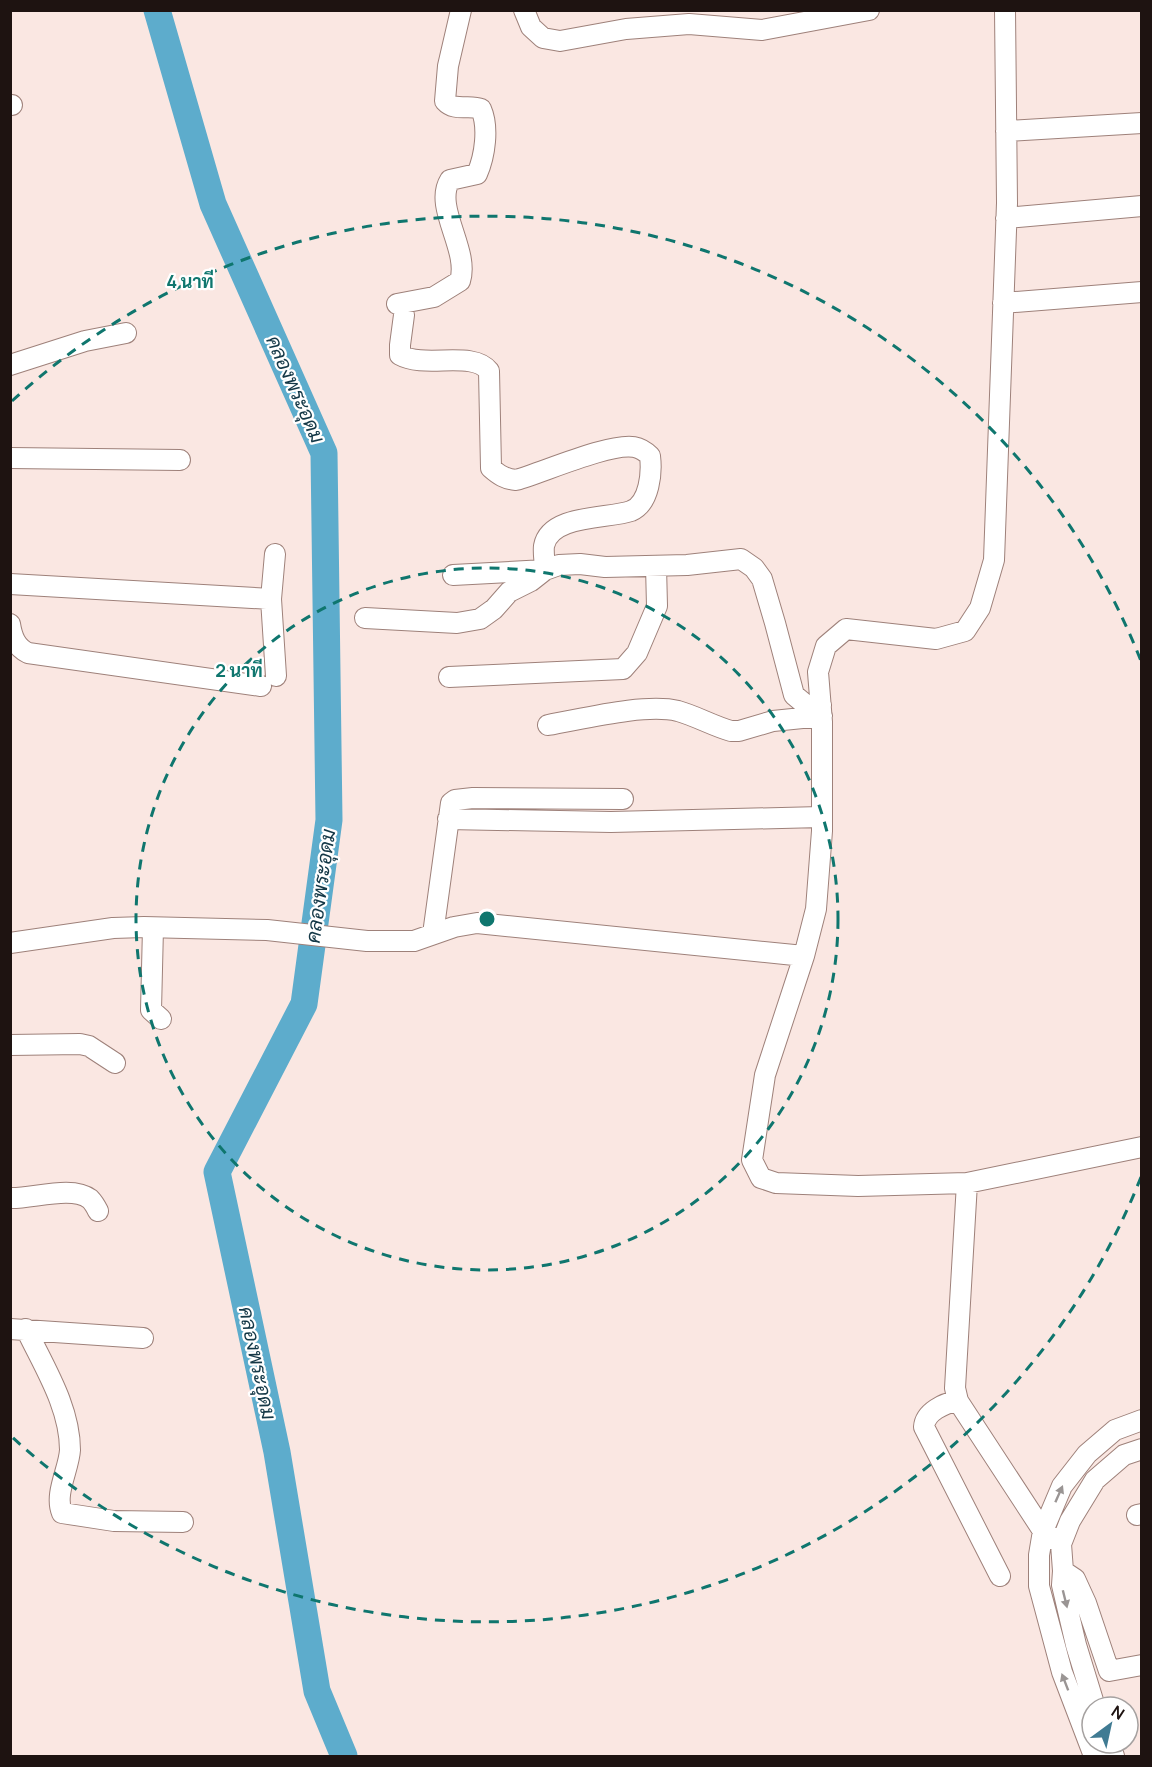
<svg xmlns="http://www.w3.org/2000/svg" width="1152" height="1767" viewBox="0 0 1152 1767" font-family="Manrope,Sarabun,sans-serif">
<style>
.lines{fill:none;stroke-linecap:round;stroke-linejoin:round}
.river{stroke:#5daccc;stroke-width:27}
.minor-casing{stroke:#9e817a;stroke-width:22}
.minor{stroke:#fff;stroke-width:20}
.oneway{fill:#9a9594}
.ring{fill:none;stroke:#0f766e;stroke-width:3;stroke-dasharray:10 8}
.labels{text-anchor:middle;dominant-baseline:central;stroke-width:4.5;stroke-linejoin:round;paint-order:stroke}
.water-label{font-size:20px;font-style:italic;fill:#143847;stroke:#fff}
.centre{fill:#0f766e;stroke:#fff;stroke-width:3}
.ring-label{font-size:18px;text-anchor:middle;font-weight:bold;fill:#0f766e;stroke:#fff;stroke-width:4.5;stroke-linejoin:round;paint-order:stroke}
</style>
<rect width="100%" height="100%" fill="#fae7e2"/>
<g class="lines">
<!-- river -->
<path class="river" d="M 157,10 L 213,204 L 324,453 L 329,820 L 304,1004 L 217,1172 L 277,1452 L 317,1691 L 344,1756"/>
<defs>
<path id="minor" d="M 524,10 L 531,27 L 543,38 L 560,41 L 626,29 L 689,24 L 762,30 L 869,10
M 1005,10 L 1007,203 L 994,560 L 980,608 L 965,631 L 936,639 L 846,629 L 826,646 L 818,672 L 822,722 L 822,831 L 816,909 L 804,956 L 765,1075 L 752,1160 L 761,1178 L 776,1183 L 858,1186 L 967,1183 L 1142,1147
M 10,105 L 12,105
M 1006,131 L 1142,123
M 1006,218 L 1142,206
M 1003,303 L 1142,292
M 397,304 L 434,297 L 460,281 C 470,250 433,207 450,180 L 477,174 C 485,156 489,127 481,109 C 469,104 455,112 445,101 L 448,66 L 461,10
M 404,315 L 400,345 L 400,355 C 425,369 473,350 489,371 L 491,468 C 499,475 505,479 516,480 C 544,472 609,443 634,447 C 640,448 646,452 650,456 C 652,472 650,503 631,511 C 609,519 550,514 544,546 C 543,553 545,562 545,570 L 453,575
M 10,365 L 85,341 L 126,333
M 10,458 L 180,460
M 10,584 L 271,599 L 275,554
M 271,599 L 276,676
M 365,618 L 457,623 L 480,619 L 494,609 L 509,592 L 531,581 L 545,570 L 559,565 L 580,564 L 605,567 L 687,565 L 741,559 L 754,568 L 762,579 L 775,623 L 794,695 L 812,710 L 821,705
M 10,624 C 12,637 16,647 28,653 L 261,686
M 449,677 L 623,669 L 637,653 L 657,606 L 656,566
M 548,725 C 583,719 645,703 678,711 C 696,716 713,726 731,731 L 739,731 L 773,721 L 822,716
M 448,819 L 611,822 L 821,817
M 153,928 L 151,1010 L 161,1019
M 433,934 L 451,803 L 455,800 L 473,798 L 623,799
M 10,943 L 113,928 L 144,927 L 267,930 L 367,941 L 414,941 L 454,927 L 477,923 L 804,956
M 10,1045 L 80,1044 L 89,1046 L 115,1063
M 967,1183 L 955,1388 L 958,1401 L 1043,1531 L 1061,1544
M 10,1198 C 32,1199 72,1185 90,1199 C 93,1202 96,1207 98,1211
M 10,1329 L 143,1338
M 26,1329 C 44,1367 70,1407 70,1450 C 69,1469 54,1494 62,1513 L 114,1521 L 183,1522
M 958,1401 C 944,1403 925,1412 924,1427 L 1000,1576
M 1137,1515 L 1142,1514
M 1063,1571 L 1075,1579 L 1086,1603 L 1109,1671 L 1142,1665
M 1095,1707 L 1076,1645 L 1062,1585 L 1063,1571 L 1061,1544 L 1070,1521 L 1095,1480 L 1124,1455 L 1142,1449
M 1109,1743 L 1114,1756
M 1094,1756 L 1062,1672 L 1039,1586 L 1039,1555 L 1043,1531 L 1062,1486 L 1087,1454 L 1115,1430 L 1142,1420"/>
</defs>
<!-- minor casing -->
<use href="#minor" class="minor-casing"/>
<!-- minor -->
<use href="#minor" class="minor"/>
</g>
<!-- one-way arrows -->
<defs><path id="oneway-solid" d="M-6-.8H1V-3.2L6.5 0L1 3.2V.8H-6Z" transform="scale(1.5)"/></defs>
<g class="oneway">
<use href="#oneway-solid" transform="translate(1059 1494) rotate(-66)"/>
<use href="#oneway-solid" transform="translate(1065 1599) rotate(76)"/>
<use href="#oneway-solid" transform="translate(1065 1682) rotate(-111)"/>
</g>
<!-- distance rings -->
<g class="ring">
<circle cx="487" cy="919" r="351"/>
<path d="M1141 1177A703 703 0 0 1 12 1437M12 401A703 703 0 0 1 1141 661"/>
</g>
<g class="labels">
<!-- water labels -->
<g class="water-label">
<text transform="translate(296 389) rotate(66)">คลองพระอุดม</text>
<text transform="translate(320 886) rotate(-82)">คลองพระอุดม</text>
<text transform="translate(258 1363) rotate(78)">คลองพระอุดม</text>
</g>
</g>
<circle cx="487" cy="919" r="9" class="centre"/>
<g class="ring-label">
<text x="190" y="288">4 นาที</text>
<text x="239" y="677">2 นาที</text>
</g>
<!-- border -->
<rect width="1152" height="1767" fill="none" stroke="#1e1311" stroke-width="24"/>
<!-- north arrow -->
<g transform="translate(1110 1725) rotate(33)"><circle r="28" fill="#ffffff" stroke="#a5a1a0" stroke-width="1.5"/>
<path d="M0-4.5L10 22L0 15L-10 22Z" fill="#407b93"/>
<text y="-9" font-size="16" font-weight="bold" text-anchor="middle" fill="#1e1311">N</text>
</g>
</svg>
